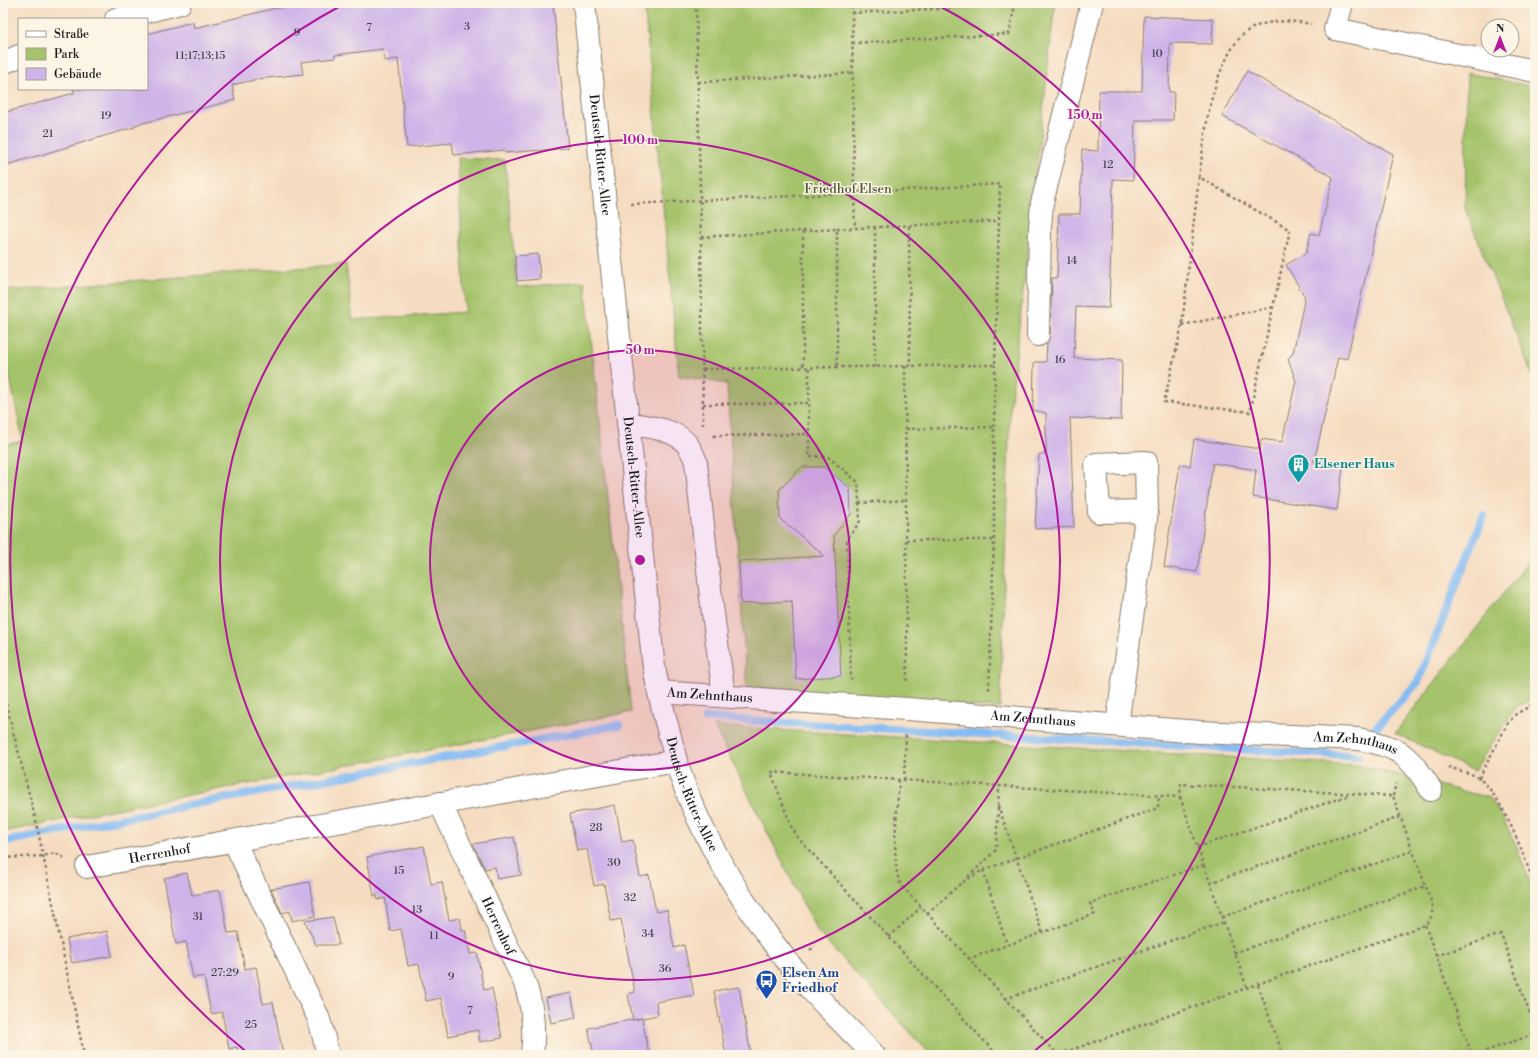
<svg xmlns="http://www.w3.org/2000/svg" width="1538" height="1058" viewBox="0 0 1538 1058" font-family="'Libre Bodoni',serif">
<style>
.green{fill:#a4c36b;stroke:#607044}
.lines{fill:none;stroke-linecap:round;stroke-linejoin:round}
.stream{stroke:#84bbf4;stroke-width:8}
.building{fill:#ceb4e9}
.minor-casing{stroke:#887c6e;stroke-width:24}
.path{stroke:#887c6e;stroke-width:2.5;stroke-dasharray:3 3;stroke-linecap:butt}
.minor{stroke:#fff;stroke-width:22}
.ring{fill:none;stroke:#b5179e;stroke-width:2}
.labels{text-anchor:middle;dominant-baseline:central;stroke-width:3;stroke-linejoin:round;paint-order:stroke}
.number-label{font-size:11px;fill:#48424f}
.street-label{font-size:13px;fill:#1c1c1c;stroke:#fcf5e5}
.park-label{font-size:13px;fill:#4c5638;stroke:#fcf5e5}
.culture-label{font-size:13px;font-weight:bold;fill:#0d838f;stroke:#fcf5e5;text-anchor:start}
.transit-label{font-size:13px;font-weight:bold;fill:#164399;stroke:#fcf5e5;text-anchor:start}
.centre{fill:#b5179e;stroke:#fcf5e5;stroke-width:2}
.ring-label{font-size:12px;text-anchor:middle;font-weight:bold;fill:#b5179e;stroke:#fcf5e5;stroke-width:3;stroke-linejoin:round;paint-order:stroke}
</style>
<rect width="100%" height="100%" fill="#fcf5e5"/>
<filter id="ink" filterUnits="userSpaceOnUse"><feTurbulence type="fractalNoise" baseFrequency=".025" numOctaves="2"/><feDisplacementMap in="SourceGraphic" scale="8" xChannelSelector="R" yChannelSelector="G"/><feConvolveMatrix kernelMatrix="1 2 1 2 8 2 1 2 1" color-interpolation-filters="sRGB"/></filter>
<filter id="wash" filterUnits="userSpaceOnUse"><feTurbulence type="fractalNoise" baseFrequency=".012" numOctaves="4" result="noise"/><feDisplacementMap in="SourceGraphic" scale="16" xChannelSelector="R" yChannelSelector="G"/><feGaussianBlur stdDeviation="0.9" result="paint"/><feColorMatrix in="noise" values="0 0 0 0 0 0 0 0 0 0 0 0 0 0 0 0 0 1.4 0 .05"/><feComposite in="paint" operator="in"/></filter>
<g filter="url(#wash)">
<rect width="100%" height="100%" fill="#f5dcc0"/>
<!-- green -->
<path class="green" d="M 644,3 L 1055,3 L 1010,409 L 1000,708 L 747,693 L 727,384 L 679,376 Z
M 1467,73 L 1535,87 L 1535,382 L 1465,208 Z
M 458,158 L 505,160 L 517,287 L 585,282 L 631,712 L 146,803 L 3,832 L 3,445 L 23,441 L 3,344 L 3,291 L 346,264 L 353,320 L 465,312 Z
M 1535,553 L 1535,698 L 1517,706 L 1474,771 L 1395,733 Z
M 714,726 L 1358,765 L 1490,798 L 1502,817 L 1516,845 L 1535,896 L 1535,1055 L 931,1055 L 817,931 Z"/>
<g class="lines">
<!-- stream -->
<path class="stream" d="M 705,718 L 1358,756
M 1371,733 L 1418,682 L 1484,515
M 3,842 L 201,803 L 619,725"/>
</g>
<g id="blocks">
<!-- building -->
<path class="building" d="M 293,3 L 553,3 L 568,148 L 505,153 L 505,150 L 454,155 L 452,143 L 407,147 L 398,59 L 384,61 L 383,49 L 335,55 L 335,58 L 301,62 L 303,74 L 258,79 L 232,85 L 235,100 L 135,125 L 135,127 L 3,166 L 3,113 L 74,93 L 73,89 L 147,89 L 147,34 L 193,22 L 194,28 L 272,9 L 293,6 Z
M 1144,16 L 1213,19 L 1212,44 L 1170,43 L 1169,92 L 1174,92 L 1173,120 L 1135,120 L 1133,180 L 1113,179 L 1109,308 L 1076,307 L 1074,358 L 1122,360 L 1121,420 L 1070,418 L 1074,527 L 1035,529 L 1039,454 L 1046,454 L 1046,413 L 1033,410 L 1034,362 L 1046,362 L 1047,343 L 1050,335 L 1052,278 L 1057,278 L 1059,214 L 1080,214 L 1082,150 L 1098,151 L 1099,91 L 1142,91 Z
M 1247,71 L 1393,154 L 1347,359 L 1338,357 L 1314,462 L 1343,467 L 1337,510 L 1253,497 L 1256,470 L 1213,463 L 1197,572 L 1164,567 L 1180,464 L 1190,466 L 1194,439 L 1260,449 L 1261,439 L 1282,442 L 1296,381 L 1288,359 L 1293,353 L 1305,297 L 1286,265 L 1306,253 L 1311,233 L 1319,235 L 1333,177 L 1222,116 Z
M 538,254 L 540,279 L 517,281 L 515,256 Z
M 802,467 L 824,467 L 850,488 L 851,514 L 834,535 L 841,676 L 796,679 L 792,601 L 741,604 L 739,561 L 825,556 L 780,519 L 779,490 Z
M 615,805 L 622,842 L 633,840 L 640,877 L 649,875 L 656,912 L 667,910 L 674,948 L 684,945 L 694,995 L 656,1002 L 658,1015 L 633,1020 L 628,994 L 635,992 L 621,919 L 611,921 L 604,884 L 594,886 L 587,849 L 577,851 L 570,814 Z
M 514,837 L 521,875 L 497,879 L 495,867 L 485,869 L 473,844 Z
M 424,846 L 431,884 L 442,882 L 449,920 L 460,918 L 462,930 L 465,930 L 470,954 L 477,953 L 484,990 L 492,988 L 502,1038 L 480,1042 L 478,1030 L 448,1036 L 441,998 L 426,1001 L 419,964 L 408,966 L 401,929 L 390,931 L 385,898 L 378,900 L 377,895 L 374,896 L 367,857 Z
M 187,873 L 192,895 L 220,890 L 228,933 L 238,932 L 245,969 L 256,967 L 263,1004 L 273,1002 L 283,1055 L 239,1055 L 237,1047 L 229,1049 L 222,1012 L 211,1014 L 204,976 L 193,978 L 186,942 L 176,944 L 164,878 Z
M 309,882 L 315,916 L 292,921 L 290,911 L 282,913 L 271,889 Z
M 333,917 L 339,945 L 316,945 L 305,921 Z
M 107,931 L 112,956 L 72,963 L 67,939 Z
M 739,987 L 745,1022 L 751,1055 L 726,1055 L 714,991 Z
M 571,993 L 576,1018 L 551,1023 L 546,998 Z
M 642,1018 L 649,1055 L 594,1055 L 588,1028 Z"/>
</g>
</g>
<g filter="url(#ink)">
<use href="#blocks" fill-opacity="0" stroke="#887c6e" stroke-width="1"/>
<g class="lines">
<defs>
<g id="minor">
<path id="s1" d="M 584,3 L 653,660 C 656,681 661,702 666,722 C 670,735 673,748 676,761 C 699,837 753,922 805,983 C 827,1008 851,1031 874,1055"/>
<path d="M 1342,3 L 1335,29 L 1535,71"/>
<path d="M 116,19 L 180,3"/>
<path d="M 3,63 L 19,56"/>
<path d="M 1038,335 L 1040,227 L 1042,203 L 1092,3"/>
<path d="M 628,423 C 646,427 673,428 686,443 C 691,449 694,456 696,462 L 712,606 L 724,696"/>
<path id="s2" d="M 659,692 L 907,709 L 1200,732 L 1358,739 C 1398,746 1410,755 1431,790"/>
<path d="M 1117,725 L 1147,511 L 1146,462 L 1096,464 L 1099,512 L 1147,511"/>
<path id="s3" d="M 440,803 L 524,981 C 533,1005 535,1029 532,1055"/>
<path d="M 234,841 L 318,1017 L 322,1030 L 328,1055"/>
<path id="s4" d="M 87,867 L 676,761"/>
</g>
</defs>
<!-- minor casing -->
<use href="#minor" class="minor-casing"/>
<!-- path -->
<path class="path" d="M 696,3 L 701,237 L 837,229 L 837,367
M 852,13 L 1015,5 L 1015,3
M 852,43 L 1009,34 L 1015,5
M 698,82 L 853,73
M 1199,177 L 1182,325 L 1164,402 L 1250,412 L 1290,230 L 1199,177 C 1205,138 1207,98 1225,62 C 1230,51 1236,40 1246,32 C 1264,19 1291,20 1311,24
M 631,204 L 854,193 L 852,3
M 909,226 L 910,366
M 875,227 L 875,367
M 837,229 L 999,221
M 803,231 L 803,368
M 701,237 L 703,425
M 1182,325 L 1274,307
M 905,366 L 907,684
M 809,368 L 809,457 L 827,456 L 858,482 L 860,521 L 847,540 L 851,680
M 703,369 L 995,365 L 1000,184 L 854,193 L 855,228
M 703,404 L 809,403
M 994,427 L 995,365
M 906,429 L 994,427 L 994,540 L 989,690
M 713,436 L 809,434
M 859,503 L 905,500
M 906,540 L 994,540
M 3,692 L 36,821 L 84,1055
M 1448,767 C 1457,770 1472,773 1480,779 C 1504,799 1524,856 1535,886
M 1479,778 L 1508,723 L 1516,714 L 1535,703
M 899,780 C 898,805 890,865 901,885 L 1058,1055
M 904,780 L 906,735
M 1393,796 L 1396,783
M 1180,797 L 1247,988
M 998,805 L 1042,932
M 1197,847 L 1350,795
M 3,858 L 42,856 L 55,853 L 64,858
M 983,870 L 1007,945
M 968,877 L 996,850 L 999,786
M 1210,883 L 1400,817
M 927,914 L 960,884 L 983,870 L 1158,808 L 1159,796
M 1222,917 L 1412,851
M 1425,925 L 1472,1055
M 889,937 L 921,907
M 810,950 L 815,946
M 1234,953 L 1426,886
M 1436,956 L 1501,934 L 1535,1028
M 968,959 L 1095,914 L 1090,903 L 1204,865
M 1258,985 L 1283,1055
M 758,988 L 769,980
M 1005,999 L 1224,922
M 997,1055 L 799,839 L 791,826 L 771,772 L 1180,797 L 1181,784 L 1393,796 L 1432,904 C 1433,912 1432,919 1425,925 L 1057,1055
M 1474,1055 L 1535,1034"/>
<!-- minor -->
<use href="#minor" class="minor"/>
</g>
</g>
<!-- distance rings -->
<circle cx="640" cy="560" r="210" fill="#b5179e" fill-opacity=".12"/>
<g class="ring">
<circle cx="640" cy="560" r="210"/>
<circle cx="640" cy="560" r="420"/>
<path d="M248 1053A630 630 0 0 1 344 4M936 4A630 630 0 0 1 1032 1053"/>
</g>
<!-- icons -->
<defs>
<symbol id="building-pin" viewBox="-11 -11 22 30"><path d="M0 17L-7.5 6A9.5 9.5 0 1 1 7.5 6Z" fill="#0f9aa8" stroke="#fcf5e5"/><path d="M-4-6H4V6H1V3H-1V6H-4ZM-2.5-4.3h1.7v1.8h-1.7ZM.8-4.3h1.7v1.8H.8ZM-2.5-1h1.7V.8h-1.7ZM.8-1h1.7V.8H.8Z" fill="#fff"/></symbol>
<symbol id="bus-pin" viewBox="-11 -11 22 30"><path d="M0 17L-7.5 6A9.5 9.5 0 1 1 7.5 6Z" fill="#1a4fb4" stroke="#fcf5e5"/><path d="M-5-6H5V4H4V6H2V4H-2V6H-4V4H-5ZM-3.5-4V0h7V-4ZM-3.5 1.2v1.5H-2V1.2ZM2 1.2v1.5H3.5V1.2Z" fill="#fff"/></symbol>
</defs>
<g fill-rule="evenodd">
<use href="#building-pin" x="1286" y="452" width="25" height="34"/>
<use href="#bus-pin" x="754" y="968" width="25" height="34"/>
</g>
<g class="labels">
<!-- number labels -->
<g class="number-label">
<text x="467" y="27">3</text>
<text x="369" y="28">7</text>
<text x="297" y="33">9</text>
<text x="1157" y="54">10</text>
<text x="200" y="56">11;17;13;15</text>
<text x="106" y="116">19</text>
<text x="48" y="134">21</text>
<text x="1108" y="165">12</text>
<text x="1072" y="261">14</text>
<text x="1060" y="360">16</text>
<text x="596" y="828">28</text>
<text x="614" y="863">30</text>
<text x="399" y="871">15</text>
<text x="630" y="898">32</text>
<text x="417" y="910">13</text>
<text x="198" y="917">31</text>
<text x="648" y="934">34</text>
<text x="434" y="936">11</text>
<text x="665" y="969">36</text>
<text x="225" y="973">27;29</text>
<text x="451" y="977">9</text>
<text x="470" y="1011">7</text>
<text x="251" y="1025">25</text>
</g>
<!-- street labels -->
<g class="street-label">
<text stroke="none"><textPath href="#s1" startOffset="153">Deutsch-Ritter-Allee</textPath></text>
<text stroke="none"><textPath href="#s1" startOffset="477">Deutsch-Ritter-Allee</textPath></text>
<text stroke="none"><textPath href="#s2" startOffset="51">Am Zehnthaus</textPath></text>
<text stroke="none"><textPath href="#s2" startOffset="375">Am Zehnthaus</textPath></text>
<text stroke="none"><textPath href="#s2" startOffset="699">Am Zehnthaus</textPath></text>
<text stroke="none"><textPath href="#s1" startOffset="801">Deutsch-Ritter-Allee</textPath></text>
<text stroke="none"><textPath href="#s4" startOffset="74">Herrenhof</textPath></text>
<text stroke="none"><textPath href="#s3" startOffset="136">Herrenhof</textPath></text>
</g>
<!-- park labels -->
<g class="park-label">
<text x="848" y="189">Friedhof Elsen</text>
</g>
<!-- culture labels -->
<g class="culture-label">
<text x="1314" y="464">Elsener Haus</text>
</g>
<!-- transit labels -->
<g class="transit-label">
<text x="782" y="973">Elsen Am<tspan x="782" dy="15">Friedhof</tspan></text>
</g>
</g>
<circle cx="640" cy="560" r="6" class="centre"/>
<g class="ring-label">
<text x="1085" y="119">150 m</text>
<text x="640" y="144">100 m</text>
<text x="640" y="354">50 m</text>
</g>
<!-- margin -->
<rect width="1538" height="1058" fill="none" stroke="#fcf5e5" stroke-width="16"/>
<!-- legend -->
<rect x="18" y="18" width="130" height="72" fill="#fcf5e5" stroke="#a29e95"/>
<rect x="26" y="31" width="20" height="6" fill="#ffffff" stroke="#a29e95"/>
<text x="54" y="38" font-size="12" fill="#1c1c1c">Straße</text>
<rect x="26" y="48" width="20" height="12" fill="#a4c36b" stroke="#a29e95"/>
<text x="54" y="58" font-size="12" fill="#1c1c1c">Park</text>
<rect x="26" y="68" width="20" height="12" fill="#ceb4e9" stroke="#a29e95"/>
<text x="54" y="78" font-size="12" fill="#1c1c1c">Gebäude</text>
<!-- north arrow -->
<g transform="translate(1500 38)"><circle r="19" fill="#fcf5e5" stroke="#a29e95"/>
<path d="M0-3L7 15L0 10L-7 15Z" fill="#b5179e"/>
<text y="-6" font-size="11" font-weight="bold" text-anchor="middle" fill="#1c1c1c">N</text>
</g>
</svg>
